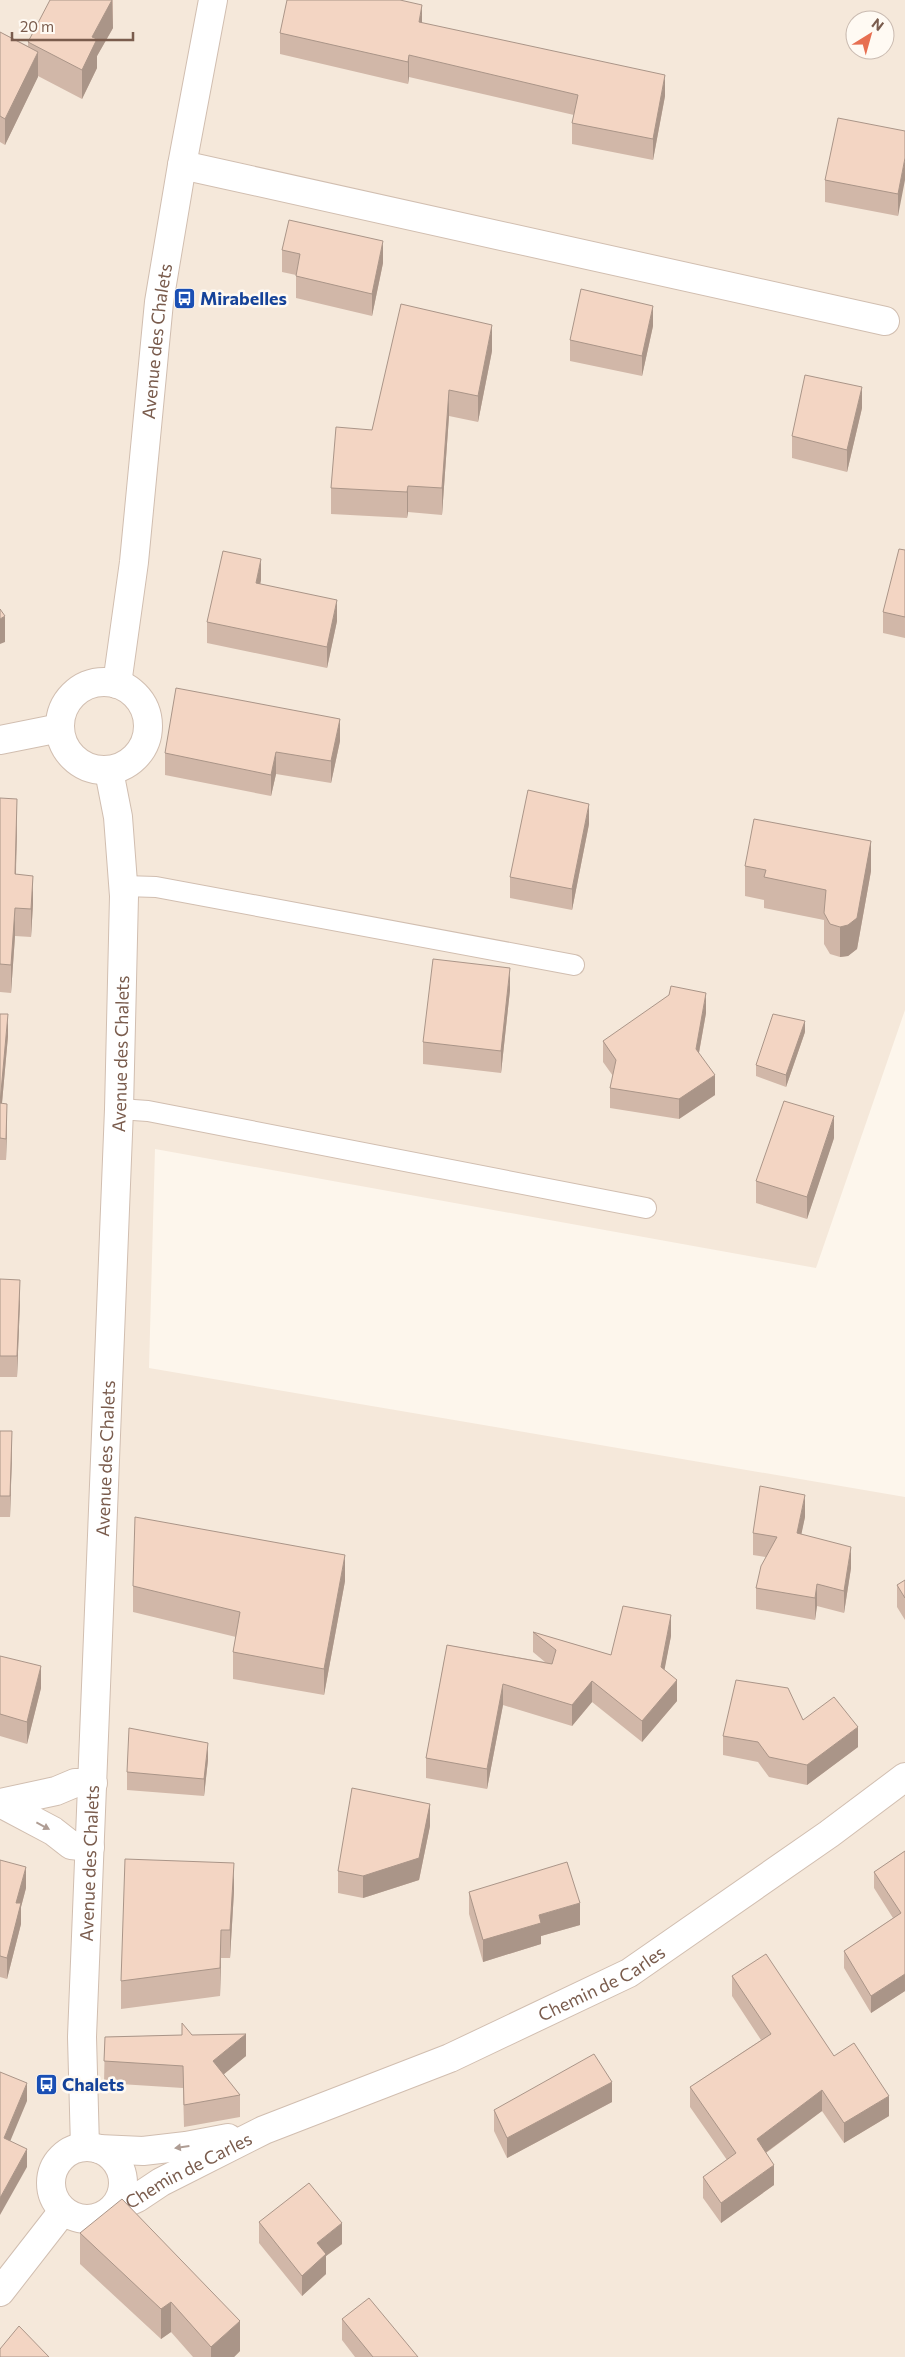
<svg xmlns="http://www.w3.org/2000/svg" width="905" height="2357" viewBox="0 0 905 2357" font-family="Commissioner,sans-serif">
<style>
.residential{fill:#f5e8da;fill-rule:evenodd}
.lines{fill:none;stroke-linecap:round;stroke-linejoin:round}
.service-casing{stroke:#d1beb0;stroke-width:22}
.minor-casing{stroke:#d1beb0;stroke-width:30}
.tertiary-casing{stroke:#d1beb0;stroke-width:30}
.service{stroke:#fff;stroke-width:20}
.minor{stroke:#fff;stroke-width:28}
.tertiary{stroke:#fff;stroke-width:28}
.wall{fill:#d1b7a8}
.shaded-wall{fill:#aa9588}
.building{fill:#f3d5c3;stroke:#aa9588}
.oneway{fill:#af9d94}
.labels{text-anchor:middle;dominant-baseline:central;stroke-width:5;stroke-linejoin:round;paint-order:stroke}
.transit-label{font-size:18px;font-weight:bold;fill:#164399;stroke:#fffaf3;text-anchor:start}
.street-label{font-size:18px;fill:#7a5c4d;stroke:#fffaf3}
</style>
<rect width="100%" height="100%" fill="#fdf6ec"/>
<!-- residential -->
<path class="residential" d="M 0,0 L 905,0 L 905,1010 L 816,1268 L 155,1149 L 149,1368 L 905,1497 L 905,2357 L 0,2357 ZM 855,20 L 885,20 L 885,50 L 855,50 Z"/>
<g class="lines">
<defs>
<path id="service" d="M 124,886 L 156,887 L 574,965
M 119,1109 L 148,1111 L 646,1208"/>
<path id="minor" d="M 182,165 L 885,321
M 0,740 L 60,728
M 0,1803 L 53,1831 L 71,1845 L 90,1847
M 0,1803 L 56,1791 L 75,1783 L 93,1783"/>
<g id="tertiary">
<circle cx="104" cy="726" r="44"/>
<path id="s1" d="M 117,684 L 134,562 L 159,302 L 182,165 L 213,0"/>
<circle cx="87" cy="2183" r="36"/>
<path id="s2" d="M 85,2147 L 82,2037 L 119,1109 L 124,896 L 118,817 L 109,771"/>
<path d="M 99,2149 L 143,2151 L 186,2146 L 228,2138"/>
<path id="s3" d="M 113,2209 L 137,2198 L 161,2182 L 264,2130 L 450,2058 L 629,1973 L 829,1834 L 905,1777"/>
<path d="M 0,2292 L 63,2211"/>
</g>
</defs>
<!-- service casing -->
<use href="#service" class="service-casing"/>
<!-- minor casing -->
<use href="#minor" class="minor-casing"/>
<!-- tertiary casing -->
<use href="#tertiary" class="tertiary-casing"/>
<!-- service -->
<use href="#service" class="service"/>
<!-- minor -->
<use href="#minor" class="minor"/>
<!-- tertiary -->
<use href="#tertiary" class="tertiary"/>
</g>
<!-- wall -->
<path class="wall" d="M 113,0 L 113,28 L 97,56 L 97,68 L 82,99 L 38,76 L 5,145 L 0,142 L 0,32 L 28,46 L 28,42 Z
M 422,23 L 665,96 L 653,160 L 572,144 L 572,123 L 574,115 L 409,77 L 408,84 L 280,54 L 280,33 Z
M 905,131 L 898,216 L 825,202 L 825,180 Z
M 282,250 L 383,263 L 372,316 L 296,298 L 296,275 L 282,272 Z
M 653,326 L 642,376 L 570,361 L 570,340 Z
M 492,351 L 478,422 L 449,416 L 442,515 L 408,512 L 407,518 L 331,514 L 331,488 L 372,430 Z
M 862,408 L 847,472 L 792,458 L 792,436 Z
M 905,550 L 905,638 L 883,633 L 883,612 Z
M 261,580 L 260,584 L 337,621 L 327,668 L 207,643 L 207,622 Z
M 340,741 L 331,783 L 276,774 L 271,796 L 165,775 L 165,753 Z
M 0,798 L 17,827 L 16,874 L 33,904 L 31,937 L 15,936 L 11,993 L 0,992 Z
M 589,824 L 572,910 L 510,898 L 510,877 Z
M 745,866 L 871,871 L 857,949 L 848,956 L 840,957 L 830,954 L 824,944 L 824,920 L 764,908 L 764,900 L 745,896 Z
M 510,990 L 501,1073 L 423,1064 L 423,1042 Z
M 706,1013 L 699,1053 L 715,1095 L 679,1119 L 610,1108 L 610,1088 L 613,1076 L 603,1062 L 603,1041 Z
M 0,1014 L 8,1036 L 2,1103 L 7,1126 L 6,1160 L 0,1160 Z
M 805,1032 L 786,1087 L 756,1076 L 756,1065 Z
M 834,1138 L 807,1219 L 756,1203 L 756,1181 Z
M 0,1279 L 20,1301 L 17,1377 L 0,1377 Z
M 0,1431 L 12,1453 L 10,1517 L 0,1517 Z
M 805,1517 L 801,1534 L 851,1568 L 844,1613 L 817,1606 L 815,1620 L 756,1609 L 756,1588 L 766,1557 L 753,1555 L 753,1533 Z
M 905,1580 L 905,1620 L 897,1607 L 897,1585 Z
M 345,1581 L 324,1695 L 233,1679 L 233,1652 L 236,1637 L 133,1612 L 133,1586 Z
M 533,1632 L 611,1655 L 671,1636 L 664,1670 L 677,1701 L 642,1742 L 592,1702 L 572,1726 L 503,1705 L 487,1789 L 426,1778 L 426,1758 L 447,1645 L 545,1662 L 533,1652 Z
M 0,1656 L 41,1688 L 27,1744 L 0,1736 Z
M 803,1720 L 858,1747 L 807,1785 L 769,1777 L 758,1762 L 723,1755 L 723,1736 Z
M 208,1760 L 204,1796 L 127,1790 L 127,1772 Z
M 430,1826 L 419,1880 L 363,1898 L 338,1893 L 338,1871 Z
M 905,1851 L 905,1991 L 871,2013 L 844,1968 L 844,1951 L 893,1918 L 874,1888 L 874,1872 Z
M 0,1860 L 26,1888 L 21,1907 L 21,1924 L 7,1979 L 0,1977 Z
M 234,1891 L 230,1958 L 221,1958 L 220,1996 L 121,2009 L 121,1981 Z
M 469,1892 L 580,1925 L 541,1936 L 541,1944 L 483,1962 L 469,1914 Z
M 732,1976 L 834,2056 L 889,2116 L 844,2143 L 822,2111 L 766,2153 L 774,2185 L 721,2223 L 703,2198 L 703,2177 L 727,2160 L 690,2107 L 690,2087 L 761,2040 L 732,1996 Z
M 182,2023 L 192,2035 L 246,2056 L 223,2075 L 240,2095 L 240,2117 L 184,2127 L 183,2088 L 104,2083 L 105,2037 L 182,2035 Z
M 612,2102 L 507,2158 L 494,2131 L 494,2110 Z
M 259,2222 L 342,2244 L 326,2256 L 326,2274 L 302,2296 L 259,2243 Z
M 80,2233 L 240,2351 L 234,2357 L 193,2357 L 171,2332 L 161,2339 L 80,2264 Z
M 342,2319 L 418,2357 L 355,2357 L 342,2340 Z"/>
<!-- shaded-wall -->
<path class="shaded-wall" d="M 112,0 L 113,28 L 97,56 L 97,68 L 82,99 L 82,70 L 92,37 Z
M 422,5 L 422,26 L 419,22 Z
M 38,52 L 38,77 L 5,145 L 5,119 Z
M 409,55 L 409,77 L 408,84 L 408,62 Z
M 665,75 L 665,96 L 653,160 L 653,139 Z
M 905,158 L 905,180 L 898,216 L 898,194 Z
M 383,241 L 383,263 L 372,316 L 372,294 Z
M 653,306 L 653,326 L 642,376 L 642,356 Z
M 492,325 L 492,351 L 478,422 L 478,396 Z
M 862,387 L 862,408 L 847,472 L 847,450 Z
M 449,390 L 449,416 L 442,515 L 442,488 Z
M 408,486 L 408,512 L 407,518 L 407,492 Z
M 261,559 L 261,580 L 256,604 L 256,583 Z
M 337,600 L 337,621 L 327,668 L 327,647 Z
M 5,616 L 5,642 L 0,644 L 0,619 Z
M 340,719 L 340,741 L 331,783 L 331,761 Z
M 276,752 L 276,774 L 271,796 L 271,775 Z
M 17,799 L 17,827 L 15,902 L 15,874 Z
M 589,804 L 589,824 L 572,910 L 572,889 Z
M 871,841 L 871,871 L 857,949 L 848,956 L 840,957 L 840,927 Z
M 33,876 L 33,904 L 31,937 L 31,909 Z
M 15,908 L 15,936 L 11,993 L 11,965 Z
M 510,968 L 510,990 L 501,1073 L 501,1051 Z
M 706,993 L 706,1013 L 696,1069 L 696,1049 Z
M 8,1014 L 8,1036 L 0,1125 L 0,1103 Z
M 805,1021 L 805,1032 L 786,1087 L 786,1075 Z
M 715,1075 L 715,1095 L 679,1119 L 679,1099 Z
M 7,1104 L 7,1126 L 6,1160 L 6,1139 Z
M 834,1116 L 834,1138 L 807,1219 L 807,1197 Z
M 20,1280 L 20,1301 L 17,1377 L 17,1356 Z
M 12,1431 L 12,1453 L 10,1517 L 10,1496 Z
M 805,1495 L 805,1517 L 797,1555 L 797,1533 Z
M 851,1547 L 851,1568 L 844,1613 L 844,1591 Z
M 345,1555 L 345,1581 L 324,1695 L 324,1669 Z
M 817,1584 L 817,1606 L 815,1620 L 815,1598 Z
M 671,1615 L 671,1636 L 661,1688 L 661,1667 Z
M 41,1666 L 41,1688 L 27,1744 L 27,1722 Z
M 677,1680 L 677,1701 L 642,1742 L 642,1721 Z
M 592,1681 L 592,1702 L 572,1726 L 572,1705 Z
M 503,1684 L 503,1705 L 487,1789 L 487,1769 Z
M 858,1727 L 858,1747 L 807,1785 L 807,1765 Z
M 208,1743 L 208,1760 L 204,1796 L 204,1779 Z
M 430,1804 L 430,1826 L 419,1880 L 363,1898 L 363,1876 Z
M 234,1863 L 234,1891 L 230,1958 L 230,1930 Z
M 26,1867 L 26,1888 L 21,1907 L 21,1924 L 7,1979 L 7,1958 L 16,1903 Z
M 580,1903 L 580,1925 L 541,1936 L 541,1944 L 483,1962 L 483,1940 L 539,1915 Z
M 221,1930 L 221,1958 L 220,1996 L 220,1968 Z
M 905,1974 L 905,1991 L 871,2013 L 871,1996 Z
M 246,2034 L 246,2056 L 213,2083 L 213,2061 Z
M 612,2082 L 612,2102 L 507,2158 L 507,2138 Z
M 27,2083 L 27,2101 L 4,2156 L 4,2138 Z
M 822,2090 L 822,2111 L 757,2159 L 757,2139 Z
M 889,2096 L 889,2116 L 844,2143 L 844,2123 Z
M 27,2149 L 27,2167 L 0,2215 L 0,2198 Z
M 774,2165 L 774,2185 L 721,2223 L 721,2203 Z
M 342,2223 L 342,2244 L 326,2256 L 326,2274 L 302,2296 L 302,2276 L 317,2243 Z
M 171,2302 L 171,2332 L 161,2339 L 161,2309 Z
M 240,2321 L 240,2351 L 234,2357 L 211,2357 L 211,2347 Z"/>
<!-- building -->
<path class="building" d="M 50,0 L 112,0 L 92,37 L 97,39 L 82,70 L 28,42 Z
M 287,0 L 400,0 L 422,5 L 419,22 L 665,75 L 653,139 L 572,123 L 578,95 L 409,55 L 408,62 L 280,33 Z
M 0,32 L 38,52 L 5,119 L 0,116 Z
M 838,118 L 905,131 L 905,158 L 898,194 L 825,180 Z
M 289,220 L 383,241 L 372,294 L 296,276 L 300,254 L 282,250 Z
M 581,289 L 653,306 L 642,356 L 570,340 Z
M 401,304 L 492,325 L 478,396 L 449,390 L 442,488 L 408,486 L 407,492 L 331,488 L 336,427 L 372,430 Z
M 805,375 L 862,387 L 847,450 L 792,436 Z
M 899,549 L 905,550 L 905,617 L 883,612 Z
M 223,551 L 261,559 L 256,583 L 337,600 L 327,647 L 207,622 Z
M 0,609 L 5,616 L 0,619 Z
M 176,688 L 340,719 L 331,761 L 276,752 L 271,775 L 165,753 Z
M 528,790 L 589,804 L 572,889 L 510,877 Z
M 0,798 L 17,799 L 15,874 L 33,876 L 31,909 L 15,908 L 11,965 L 0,964 Z
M 754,819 L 871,841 L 857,918 L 848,925 L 840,927 L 830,924 L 824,913 L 826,890 L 764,877 L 766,870 L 745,866 Z
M 433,959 L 510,968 L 501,1051 L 423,1042 Z
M 671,986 L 706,993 L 696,1049 L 715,1075 L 679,1099 L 610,1088 L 616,1060 L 603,1041 L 669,995 Z
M 0,1014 L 8,1014 L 0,1103 L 7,1104 L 6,1139 L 0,1138 Z
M 773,1014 L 805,1021 L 786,1075 L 756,1065 Z
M 784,1101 L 834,1116 L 807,1197 L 756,1181 Z
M 0,1279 L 20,1280 L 17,1356 L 0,1356 Z
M 0,1431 L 12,1431 L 10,1496 L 0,1496 Z
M 760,1486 L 805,1495 L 797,1533 L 851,1547 L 844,1591 L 817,1584 L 815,1598 L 756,1588 L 761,1566 L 777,1537 L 753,1533 Z
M 135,1517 L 345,1555 L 324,1669 L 233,1652 L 240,1612 L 133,1586 Z
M 905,1580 L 905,1598 L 897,1585 Z
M 623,1606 L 671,1615 L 661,1667 L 677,1680 L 642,1721 L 592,1681 L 572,1705 L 503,1684 L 487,1769 L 426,1758 L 447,1645 L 552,1664 L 556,1650 L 533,1632 L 611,1655 Z
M 0,1656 L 41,1666 L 27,1722 L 0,1714 Z
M 736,1680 L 788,1688 L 803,1720 L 834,1697 L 858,1727 L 807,1765 L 769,1757 L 758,1742 L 723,1736 Z
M 129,1728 L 208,1743 L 204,1779 L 127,1772 Z
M 352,1788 L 430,1804 L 419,1858 L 363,1876 L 338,1871 Z
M 905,1851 L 905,1974 L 871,1996 L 844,1951 L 901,1913 L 874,1872 Z
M 125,1859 L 234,1863 L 230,1930 L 221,1930 L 220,1968 L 121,1981 Z
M 0,1860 L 26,1867 L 16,1903 L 21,1903 L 7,1958 L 0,1956 Z
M 567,1862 L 580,1903 L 539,1915 L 541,1923 L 483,1940 L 469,1892 Z
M 766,1954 L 834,2056 L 854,2043 L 889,2096 L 844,2123 L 822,2090 L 757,2139 L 774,2165 L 721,2203 L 703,2177 L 736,2153 L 690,2087 L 771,2034 L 732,1976 Z
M 182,2023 L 192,2035 L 246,2034 L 213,2061 L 240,2095 L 184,2105 L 183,2066 L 104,2061 L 105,2037 L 182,2035 Z
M 594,2054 L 612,2082 L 507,2138 L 494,2110 Z
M 0,2072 L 27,2083 L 4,2138 L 27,2149 L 0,2198 Z
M 309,2183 L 342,2223 L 317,2243 L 326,2254 L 302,2276 L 259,2222 Z
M 122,2199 L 240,2321 L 211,2347 L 171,2302 L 161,2309 L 80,2233 Z
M 369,2298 L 418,2357 L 373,2357 L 342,2319 Z
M 19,2326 L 49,2357 L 0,2357 L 0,2349 Z"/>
<!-- one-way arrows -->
<defs><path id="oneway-solid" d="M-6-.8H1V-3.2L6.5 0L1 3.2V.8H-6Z" transform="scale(1.25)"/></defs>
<g class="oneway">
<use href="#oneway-solid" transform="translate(43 1826) rotate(28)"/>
<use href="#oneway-solid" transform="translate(182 2147) rotate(172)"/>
</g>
<!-- icons -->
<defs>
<symbol id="bus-square" viewBox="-11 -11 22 22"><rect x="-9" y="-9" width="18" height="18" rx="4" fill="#1a4fb4" stroke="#fffaf3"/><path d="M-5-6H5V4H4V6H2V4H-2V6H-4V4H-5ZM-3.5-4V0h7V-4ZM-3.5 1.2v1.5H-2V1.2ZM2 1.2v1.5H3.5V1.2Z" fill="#fff"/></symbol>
</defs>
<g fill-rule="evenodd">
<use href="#bus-square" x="172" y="286" width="25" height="25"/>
<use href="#bus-square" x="34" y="2072" width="25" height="25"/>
</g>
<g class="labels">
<!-- transit labels -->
<g class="transit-label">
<text x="200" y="298">Mirabelles</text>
<text x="62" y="2084">Chalets</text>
</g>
<!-- street labels -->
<g class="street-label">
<text stroke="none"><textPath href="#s1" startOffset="345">Avenue des Chalets</textPath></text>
<text stroke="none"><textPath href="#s2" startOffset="1094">Avenue des Chalets</textPath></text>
<text stroke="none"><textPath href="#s2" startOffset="689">Avenue des Chalets</textPath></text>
<text stroke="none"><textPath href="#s2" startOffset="284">Avenue des Chalets</textPath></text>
<text stroke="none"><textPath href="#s3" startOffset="539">Chemin de Carles</textPath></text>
<text stroke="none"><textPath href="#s3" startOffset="85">Chemin de Carles</textPath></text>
</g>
</g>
<!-- north arrow -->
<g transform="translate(870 35) rotate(37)"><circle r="24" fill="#fffaf3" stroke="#cabbb1"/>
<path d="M0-4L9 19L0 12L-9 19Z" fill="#e76f51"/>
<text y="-8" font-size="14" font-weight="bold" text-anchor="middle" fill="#7a5c4d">N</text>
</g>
<!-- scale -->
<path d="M12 32v8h121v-8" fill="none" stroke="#7a5c4d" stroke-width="2.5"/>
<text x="20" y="32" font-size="15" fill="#7a5c4d" stroke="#fffaf3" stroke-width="4" paint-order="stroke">20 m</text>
</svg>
